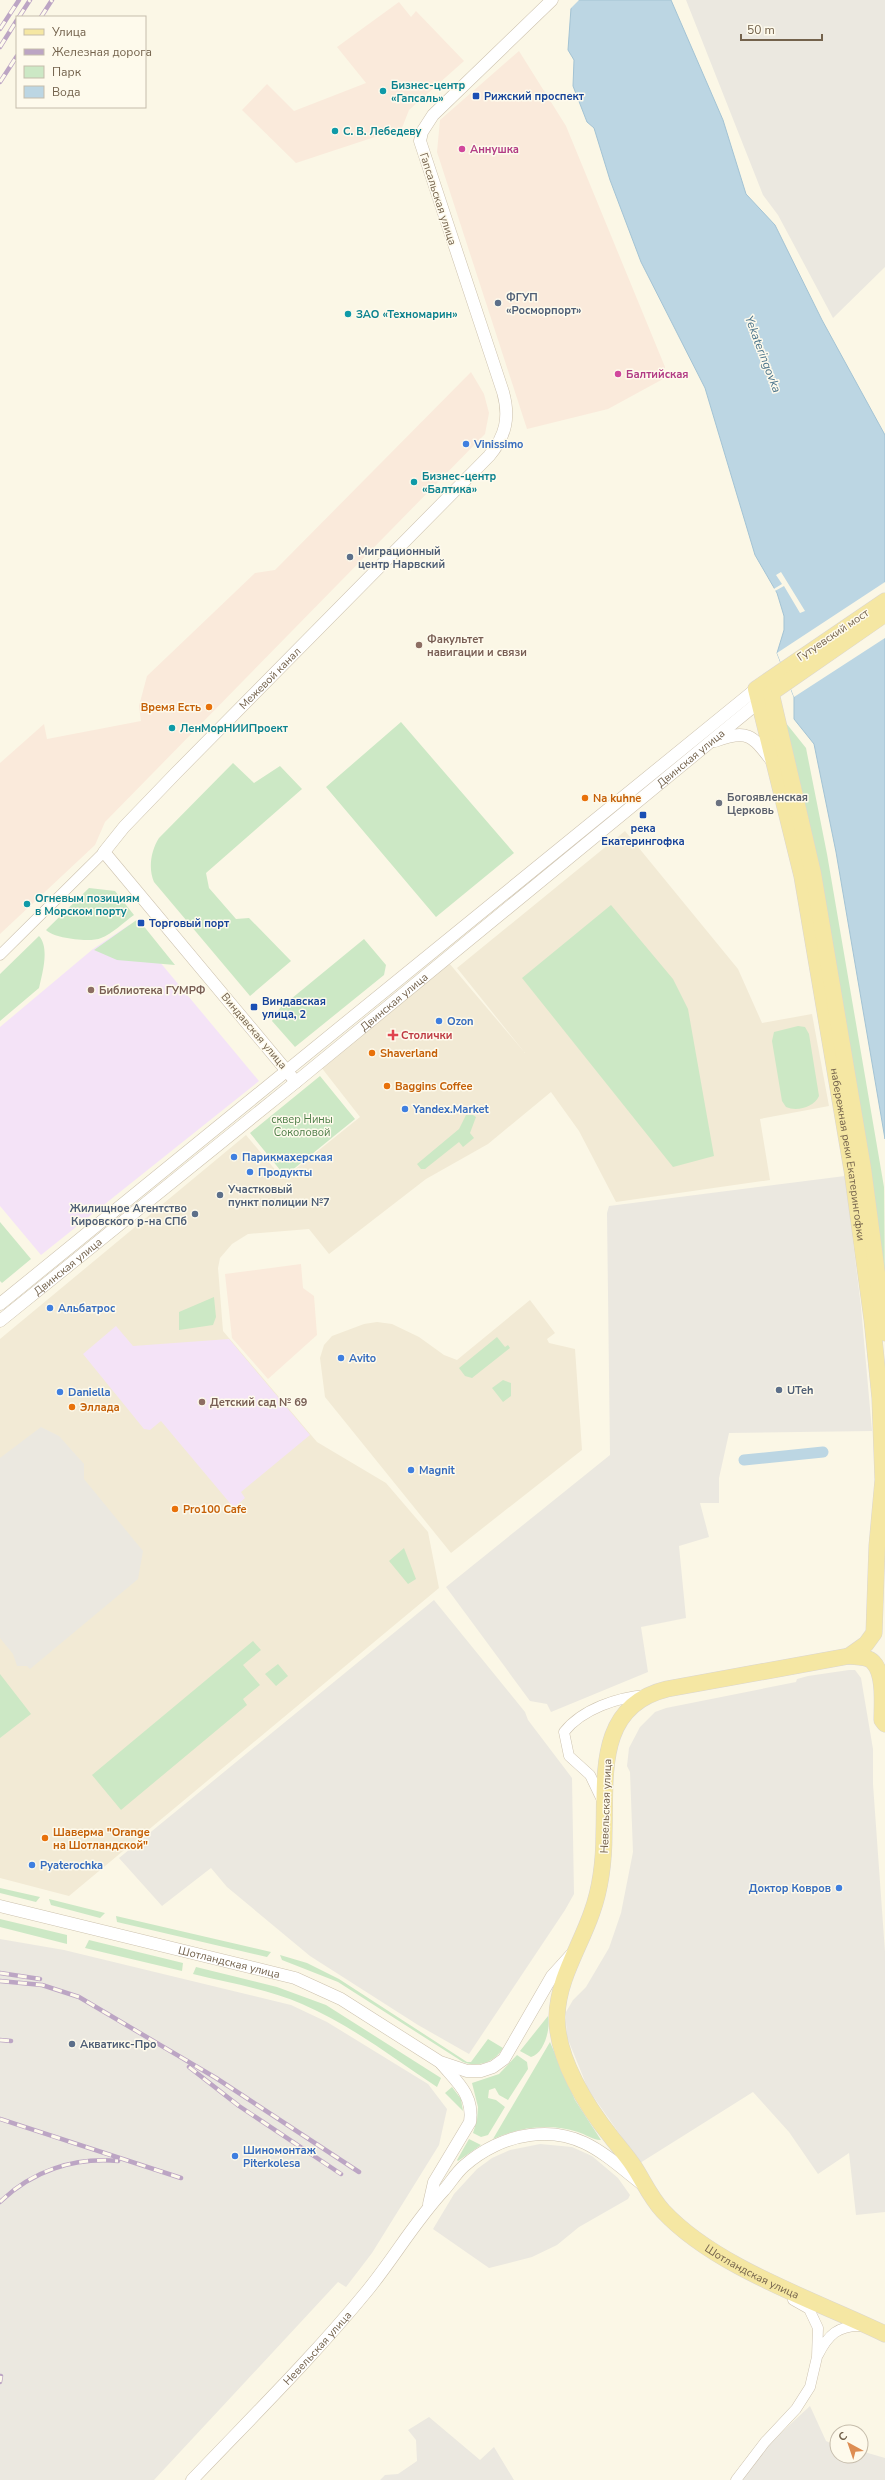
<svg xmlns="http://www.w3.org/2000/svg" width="885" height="2480" viewBox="0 0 885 2480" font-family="'Nunito Sans',sans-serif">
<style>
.residential{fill:#f2ead5}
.commercial{fill:#faeadb}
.industrial{fill:#ebe8e0}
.education{fill:#f4e3f7}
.green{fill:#cce8c5}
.water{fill:#bcd6e3;stroke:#a3c3d4}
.pier{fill:#fbf7e6}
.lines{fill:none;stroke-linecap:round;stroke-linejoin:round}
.canal{stroke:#bcd6e3;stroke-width:11}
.minor-casing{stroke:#ccc1ad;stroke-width:11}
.tertiary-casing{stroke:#ccc1ad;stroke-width:13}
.primary-casing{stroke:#dbd6d0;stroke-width:17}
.minor{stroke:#fff;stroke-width:10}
.tertiary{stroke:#fff;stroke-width:12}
.primary{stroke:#f5e7a3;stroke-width:16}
.rail-casing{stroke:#bca5c4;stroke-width:4.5}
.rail{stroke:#fefaec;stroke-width:3;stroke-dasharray:9;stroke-linecap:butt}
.culture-dot{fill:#0f9aa8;stroke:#fefaec;stroke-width:1.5}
.transit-dot{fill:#1a4fb4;stroke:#fefaec;stroke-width:1.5}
.hotel-dot{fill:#d1479c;stroke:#fefaec;stroke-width:1.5}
.service-dot{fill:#5c6f8a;stroke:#fefaec;stroke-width:1.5}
.shop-dot{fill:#3f7fe0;stroke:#fefaec;stroke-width:1.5}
.education-dot{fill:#8d6e63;stroke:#fefaec;stroke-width:1.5}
.food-dot{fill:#e8710a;stroke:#fefaec;stroke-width:1.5}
.worship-dot{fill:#6b7280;stroke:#fefaec;stroke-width:1.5}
.health-dot{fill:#e0444e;stroke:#fefaec;stroke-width:1.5}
.labels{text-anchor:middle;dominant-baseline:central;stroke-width:3;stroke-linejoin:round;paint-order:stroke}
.culture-label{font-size:11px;font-weight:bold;fill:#0d838f;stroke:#fefaec;text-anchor:start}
.transit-label{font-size:11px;font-weight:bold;fill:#164399;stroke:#fefaec;text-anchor:start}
.hotel-label{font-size:11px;font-weight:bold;fill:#b23c85;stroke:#fefaec;text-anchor:start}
.street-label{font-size:11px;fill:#73624c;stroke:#fefaec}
.service-label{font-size:11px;font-weight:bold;fill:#4e5e75;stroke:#fefaec;text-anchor:start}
.shop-label{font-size:11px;font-weight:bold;fill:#366cbe;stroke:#fefaec;text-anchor:start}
.education-label{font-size:11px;font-weight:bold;fill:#785e54;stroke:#fefaec;text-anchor:start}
.food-label{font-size:11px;font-weight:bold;fill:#c56008;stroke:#fefaec;text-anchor:start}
.worship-label{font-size:11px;font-weight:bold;fill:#5b616d;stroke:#fefaec;text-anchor:start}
.health-label{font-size:11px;font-weight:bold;fill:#be3a42;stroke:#fefaec;text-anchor:start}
.park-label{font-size:11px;fill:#4d7d48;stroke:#fefaec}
.water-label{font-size:12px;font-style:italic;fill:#4b748b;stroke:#fefaec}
</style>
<rect width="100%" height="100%" fill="#fbf7e6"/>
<!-- residential -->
<path class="residential" d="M 625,831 L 738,969 L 762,1023 L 812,1014 L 829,1106 L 760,1119 L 770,1180 L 616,1202 L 579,1131 L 551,1092 L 488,1144 L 426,1179 L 329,1254 L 309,1229 L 248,1234 L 232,1244 L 220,1258 L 218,1268 L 223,1331 L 317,1442 L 386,1483 L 428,1532 L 439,1588 L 69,1896 L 0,1878 L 0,1339 L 246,1135 L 283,1179 L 360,1117 L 321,1067 L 449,963 L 525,1053 L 457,968 Z
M 530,1300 L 555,1333 L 547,1339 L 549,1343 L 575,1349 L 582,1450 L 451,1553 L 325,1397 L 320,1358 L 324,1345 L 332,1336 L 364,1324 L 377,1322 L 392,1324 L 419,1337 L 444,1355 L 457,1360 Z"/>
<!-- commercial -->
<path class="commercial" d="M 399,2 L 411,17 L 416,11 L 464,61 L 409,110 L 402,128 L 296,163 L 242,110 L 267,84 L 294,111 L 366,83 L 337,47 Z
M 519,51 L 566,126 L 665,367 L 663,379 L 608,409 L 527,429 L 437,152 L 440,120 Z
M 471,372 L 484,394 L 489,413 L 485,434 L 105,822 L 95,845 L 0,934 L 0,763 L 44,724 L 47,739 L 141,721 L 139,706 L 147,676 L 255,573 L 275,570 Z
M 301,1264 L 303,1288 L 314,1296 L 317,1335 L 268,1379 L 232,1338 L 225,1274 Z"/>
<!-- industrial -->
<path class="industrial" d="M 686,0 L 885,0 L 885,267 L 833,318 L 778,215 L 763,195 Z
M 845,1176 L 861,1307 L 872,1431 L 729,1433 L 719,1478 L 719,1503 L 700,1503 L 709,1537 L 679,1546 L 686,1618 L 641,1627 L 648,1672 L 551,1712 L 547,1704 L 530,1701 L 446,1587 L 610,1455 L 607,1213 L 609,1206 Z
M 41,1427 L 59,1436 L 84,1464 L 84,1479 L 143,1551 L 138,1579 L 30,1669 L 27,1666 L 17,1666 L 13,1654 L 0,1638 L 0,1458 Z
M 434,1600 L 525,1712 L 528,1720 L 572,1778 L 574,1894 L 565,1910 L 469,2054 L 418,2025 L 310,1956 L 227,1887 L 211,1868 L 162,1906 L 119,1858 Z
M 849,1670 L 855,1670 L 861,1678 L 873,1749 L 873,1784 L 885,1952 L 885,2212 L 856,2215 L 849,2153 L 818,2174 L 789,2132 L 753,2092 L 640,2163 L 588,2089 L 567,2037 L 566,2022 L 566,2012 L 573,2000 L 586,1987 L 609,1948 L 621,1913 L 633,1852 L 630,1772 L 627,1766 L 629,1748 L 640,1727 L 655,1712 L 666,1708 L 796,1682 L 797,1679 L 808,1676 Z
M 0,1939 L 64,1950 L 291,2005 L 327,2022 L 428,2084 L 447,2109 L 439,2145 L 372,2253 L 346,2287 L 338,2282 L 154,2480 L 0,2480 Z
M 540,2144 L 572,2147 L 592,2156 L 618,2178 L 630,2195 L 628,2199 L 579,2227 L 557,2245 L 532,2257 L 489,2268 L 433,2229 L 454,2194 L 477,2169 L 492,2158 L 510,2150 Z
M 810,2406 L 826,2441 L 837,2446 L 837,2456 L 861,2456 L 861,2451 L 885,2458 L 885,2480 L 742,2480 L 770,2443 Z
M 429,2417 L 480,2460 L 494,2447 L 514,2480 L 380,2480 L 385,2475 L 398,2474 L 417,2461 L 416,2440 L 408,2430 Z"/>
<!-- education -->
<path class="education" d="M 129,925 L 259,1081 L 41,1255 L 0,1206 L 0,1027 L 93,949 Z
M 116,1326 L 133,1346 L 229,1339 L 310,1435 L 241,1492 L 245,1498 L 234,1508 L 161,1421 L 150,1430 L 144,1429 L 83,1354 Z"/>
<!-- green -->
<path class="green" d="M 401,722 L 514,853 L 436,917 L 326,787 Z
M 786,723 L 806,748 L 827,854 L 884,1187 L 885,1286 Z
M 233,763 L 254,783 L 280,766 L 302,789 L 206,873 L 209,888 L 236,919 L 249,918 L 291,961 L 250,996 L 154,882 C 148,869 151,850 159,838 Z
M 89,888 L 115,891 L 134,915 C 124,922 112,934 101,938 C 90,943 53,938 46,930 Z
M 611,905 L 673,979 L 688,1009 L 714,1156 L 673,1167 L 522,978 Z
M 138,919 L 175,965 L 117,960 L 94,950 Z
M 39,936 C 50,948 42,974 39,988 L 0,1021 L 0,974 Z
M 364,939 L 386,965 L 384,975 L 295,1047 L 272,1021 L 280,1008 Z
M 798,1026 L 805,1027 L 809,1034 L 819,1096 C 814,1107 797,1112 786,1107 L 782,1101 L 772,1041 L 774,1032 Z
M 320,1076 L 355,1119 L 285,1176 L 250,1133 Z
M 466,1115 L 473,1115 L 476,1117 L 470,1133 L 474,1138 L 463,1147 L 459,1142 L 425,1169 L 421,1169 L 417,1164 L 459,1129 Z
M 0,1222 L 31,1259 L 2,1283 L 0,1281 Z
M 214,1297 L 216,1317 L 213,1325 L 179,1330 L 179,1312 Z
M 497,1337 L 505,1347 L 508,1345 L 510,1348 L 472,1378 L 465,1376 L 459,1368 Z
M 503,1380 L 511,1383 L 511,1396 L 503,1402 L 492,1388 Z
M 404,1548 L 416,1579 L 408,1584 L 389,1561 Z
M 253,1641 L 261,1650 L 243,1665 L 260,1685 L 243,1699 L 247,1705 L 121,1810 L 92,1775 Z
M 278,1664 L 288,1676 L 276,1686 L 265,1674 Z
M 0,1674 L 31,1714 L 0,1738 Z
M 0,1888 L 40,1897 L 36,1902 L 0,1893 Z
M 49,1899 L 105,1913 L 100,1918 L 51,1905 Z
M 116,1916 L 271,1952 L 267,1957 L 117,1922 Z
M 0,1919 L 67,1935 L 67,1944 L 0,1927 Z
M 89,1940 L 183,1963 L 182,1971 L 85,1948 Z
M 280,1955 L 307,1963 L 339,1979 L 467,2062 L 471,2062 L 488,2039 L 503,2048 C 495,2062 478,2068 463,2062 L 338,1982 L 282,1960 Z
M 196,1967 L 277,1987 L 326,2005 L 441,2078 L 437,2087 C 393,2058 351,2025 302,2004 C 268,1989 229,1983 193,1974 Z
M 548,2016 C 551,2028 544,2054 531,2057 L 520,2051 Z
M 550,2042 L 575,2100 L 601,2140 C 595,2141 585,2134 578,2132 C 549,2123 521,2127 493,2139 Z
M 517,2055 L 527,2062 L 528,2069 L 508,2100 L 499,2095 L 495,2088 L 489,2090 L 488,2098 L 496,2100 L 505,2107 L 488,2135 L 481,2137 L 473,2133 L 477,2120 L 478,2107 L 472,2083 L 499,2074 Z
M 452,2087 L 461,2099 L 463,2111 L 445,2093 Z
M 469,2139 L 481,2145 L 458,2161 L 457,2160 Z"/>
<!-- water -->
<path class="water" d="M 564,0 L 671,0 L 723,120 L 746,194 L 775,225 L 822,320 L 885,435 L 885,1139 L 836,852 L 814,744 L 794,719 L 794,697 L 777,653 L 784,630 L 784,616 L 777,593 L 755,555 L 705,388 L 641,262 L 610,180 L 594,128 L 587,122 L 573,86 L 574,60 L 568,50 L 571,8 Z"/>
<!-- pier -->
<path class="pier" d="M 562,0 L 579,0 L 568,11 L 569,8 Z
M 781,572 L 805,611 L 800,613 L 784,586 L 773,592 L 772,590 L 782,584 L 776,575 Z
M 885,582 L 885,638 L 794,697 L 777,653 Z"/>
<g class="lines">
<!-- canal -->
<path class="canal" d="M 744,1460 L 823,1452"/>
<defs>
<path id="minor" d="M 0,955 L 104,852
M 602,1800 L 590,1775 L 569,1756 L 564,1732 C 582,1709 618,1697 647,1695
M 818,2355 C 828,2335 838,2325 862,2326
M 736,2480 L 765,2442 L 796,2409 L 810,2387 L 817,2357 L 818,2328 L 809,2309 L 793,2300"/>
<g id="tertiary">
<path d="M 715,741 C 748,729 752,735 772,761"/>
<path id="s1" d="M 296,1082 L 104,852 L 124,827 L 175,774 L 489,456 C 506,436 510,417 503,392 L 420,141 L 422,132 L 433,115 L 552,0"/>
<path d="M 0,1304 L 756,689"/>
<path id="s2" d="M 0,1321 L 296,1082 L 765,697"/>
<path id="s3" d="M 0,1906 L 295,1978 L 341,1999 L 440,2062 L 467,2071 L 481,2071 L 493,2067 L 504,2059 L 552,1976 L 571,1955"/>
<path d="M 429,2204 L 434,2182 L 470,2122 C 474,2095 457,2082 441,2063"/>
<path id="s4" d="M 192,2480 C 251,2418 313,2357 367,2291 C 394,2258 415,2221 444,2190 C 451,2182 456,2173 464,2166 C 482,2150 506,2138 530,2135 C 580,2128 606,2156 642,2184"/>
</g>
<g id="primary">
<path id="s5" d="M 885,601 L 756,689 L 802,876 L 852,1170 L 872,1319 L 880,1398 L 883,1480 L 877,1546 L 874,1633 L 866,1644 L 849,1656 L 667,1689 C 596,1706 606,1776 604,1833 C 604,1860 601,1887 592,1912 C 580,1947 558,1979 557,2016 C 556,2058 587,2107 612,2138 C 619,2147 627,2156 633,2165 C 643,2180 650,2197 663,2211 C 716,2268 815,2300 885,2334"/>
<path d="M 885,614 L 771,693 L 813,873 L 863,1168 L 885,1333"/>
<path d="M 849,1656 C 856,1657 868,1656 873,1662 C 885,1674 882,1704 882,1720 L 885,1724"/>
</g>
</defs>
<!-- minor casing -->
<use href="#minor" class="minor-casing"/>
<!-- tertiary casing -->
<use href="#tertiary" class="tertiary-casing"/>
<!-- primary casing -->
<use href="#primary" class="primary-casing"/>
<!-- minor -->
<use href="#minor" class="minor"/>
<!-- tertiary -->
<use href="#tertiary" class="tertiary"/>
<!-- primary -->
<use href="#primary" class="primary"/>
<defs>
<path id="rail" d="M 19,17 L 30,0
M 41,17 L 52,0
M 0,29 L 19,0
M 0,47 L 17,20
M 0,82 L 17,56
M 0,1973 L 40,1979
M 0,1981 L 42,1985 L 79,1997 L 216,2078 L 359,2172
M 0,2040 L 11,2041
M 189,2067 L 239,2106 L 341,2174
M 0,2119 L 181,2178
M 0,2202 C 32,2171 74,2157 118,2161
M 0,2382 L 1,2376"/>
</defs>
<!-- rail casing -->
<use href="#rail" class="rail-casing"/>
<!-- rail -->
<use href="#rail" class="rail"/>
</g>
<!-- markers -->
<g class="culture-dot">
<circle cx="383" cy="91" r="4"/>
<circle cx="335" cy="131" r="4"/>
<circle cx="348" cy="314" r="4"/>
<circle cx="414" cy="482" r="4"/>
<circle cx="172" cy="728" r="4"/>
<circle cx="27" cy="904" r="4"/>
</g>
<g class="transit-dot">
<rect x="472" y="92" width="8" height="8" rx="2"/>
<rect x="639" y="811" width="8" height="8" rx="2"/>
<rect x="137" y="919" width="8" height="8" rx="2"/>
<rect x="250" y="1003" width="8" height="8" rx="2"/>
</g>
<g class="hotel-dot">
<circle cx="462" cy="149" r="4"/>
<circle cx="618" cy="374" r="4"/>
</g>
<g class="service-dot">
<circle cx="498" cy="303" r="4"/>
<circle cx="350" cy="557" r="4"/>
<circle cx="220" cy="1195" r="4"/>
<circle cx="195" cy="1214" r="4"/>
<circle cx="779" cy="1390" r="4"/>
<circle cx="72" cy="2044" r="4"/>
</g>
<g class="shop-dot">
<circle cx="466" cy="444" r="4"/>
<circle cx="439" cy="1021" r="4"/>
<circle cx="405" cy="1109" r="4"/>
<circle cx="234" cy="1157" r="4"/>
<circle cx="250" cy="1172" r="4"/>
<circle cx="50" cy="1308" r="4"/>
<circle cx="341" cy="1358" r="4"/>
<circle cx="60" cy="1392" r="4"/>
<circle cx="411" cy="1470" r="4"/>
<circle cx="32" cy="1865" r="4"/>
<circle cx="839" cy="1888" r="4"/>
<circle cx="235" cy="2156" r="4"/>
</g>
<g class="education-dot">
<circle cx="419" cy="645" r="4"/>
<circle cx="91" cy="990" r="4"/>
<circle cx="202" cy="1402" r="4"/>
</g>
<g class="food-dot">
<circle cx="209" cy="707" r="4"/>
<circle cx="585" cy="798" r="4"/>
<circle cx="372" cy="1053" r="4"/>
<circle cx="387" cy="1086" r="4"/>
<circle cx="72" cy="1407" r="4"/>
<circle cx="175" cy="1509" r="4"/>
<circle cx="45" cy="1838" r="4"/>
</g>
<circle class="worship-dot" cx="719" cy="803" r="4"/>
<path class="health-dot" d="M391 1029h4v4h4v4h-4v4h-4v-4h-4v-4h4z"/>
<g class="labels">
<!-- culture labels -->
<g class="culture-label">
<text x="391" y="85">Бизнес-центр<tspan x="391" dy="13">«Гапсаль»</tspan></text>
<text x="343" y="131">С. В. Лебедеву</text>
<text x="356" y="314">ЗАО «Техномарин»</text>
<text x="422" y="476">Бизнес-центр<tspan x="422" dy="13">«Балтика»</tspan></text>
<text x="180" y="728">ЛенМорНИИПроект</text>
<text x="35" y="898">Огневым позициям<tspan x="35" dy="13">в Морском порту</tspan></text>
</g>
<!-- transit labels -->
<g class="transit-label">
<text x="484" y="96">Рижский проспект</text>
<text x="643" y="828" text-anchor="middle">река<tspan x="643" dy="13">Екатерингофка</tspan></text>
<text x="149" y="923">Торговый порт</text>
<text x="262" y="1001">Виндавская<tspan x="262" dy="13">улица, 2</tspan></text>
</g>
<!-- hotel labels -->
<g class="hotel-label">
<text x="470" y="149">Аннушка</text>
<text x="626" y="374">Балтийская</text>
</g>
<!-- street labels -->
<g class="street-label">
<text transform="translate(438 199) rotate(72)">Гапсальская улица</text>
<text transform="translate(833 635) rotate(-34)">Гутуевский мост</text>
<text stroke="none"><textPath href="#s1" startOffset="540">Межевой канал</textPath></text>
<text stroke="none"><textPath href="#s2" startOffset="891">Двинская улица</textPath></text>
<text stroke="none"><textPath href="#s2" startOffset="507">Двинская улица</textPath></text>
<text transform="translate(254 1031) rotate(50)">Виндавская улица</text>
<text stroke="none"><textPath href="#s5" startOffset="631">набережная реки Екатерингофки</textPath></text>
<text stroke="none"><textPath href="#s2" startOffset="87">Двинская улица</textPath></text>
<text transform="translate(606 1806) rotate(-88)">Невельская улица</text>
<text stroke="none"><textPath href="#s3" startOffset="236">Шотландская улица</textPath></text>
<text stroke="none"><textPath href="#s5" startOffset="2029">Шотландская улица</textPath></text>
<text stroke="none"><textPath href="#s4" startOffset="182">Невельская улица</textPath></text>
</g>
<!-- service labels -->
<g class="service-label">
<text x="506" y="297">ФГУП<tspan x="506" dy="13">«Росморпорт»</tspan></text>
<text x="358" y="551">Миграционный<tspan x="358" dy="13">центр Нарвский</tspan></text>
<text x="228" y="1189">Участковый<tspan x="228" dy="13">пункт полиции №7</tspan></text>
<text x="187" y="1208" text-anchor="end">Жилищное Агентство<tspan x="187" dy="13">Кировского р-на СПб</tspan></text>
<text x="787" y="1390">UTeh</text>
<text x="80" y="2044">Акватикс-Про</text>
</g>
<!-- shop labels -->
<g class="shop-label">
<text x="474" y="444">Vinissimo</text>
<text x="447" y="1021">Ozon</text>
<text x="413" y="1109">Yandex.Market</text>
<text x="242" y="1157">Парикмахерская</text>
<text x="258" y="1172">Продукты</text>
<text x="58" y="1308">Альбатрос</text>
<text x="349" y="1358">Avito</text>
<text x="68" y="1392">Daniella</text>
<text x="419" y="1470">Magnit</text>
<text x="40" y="1865">Pyaterochka</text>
<text x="831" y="1888" text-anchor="end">Доктор Ковров</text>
<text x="243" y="2150">Шиномонтаж<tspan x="243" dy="13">Piterkolesa</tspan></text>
</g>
<!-- education labels -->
<g class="education-label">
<text x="427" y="639">Факультет<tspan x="427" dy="13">навигации и связи</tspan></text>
<text x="99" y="990">Библиотека ГУМРФ</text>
<text x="210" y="1402">Детский сад № 69</text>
</g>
<!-- food labels -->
<g class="food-label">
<text x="201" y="707" text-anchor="end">Время Есть</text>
<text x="593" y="798">Na kuhne</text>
<text x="380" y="1053">Shaverland</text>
<text x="395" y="1086">Baggins Coffee</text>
<text x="80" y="1407">Эллада</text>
<text x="183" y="1509">Pro100 Cafe</text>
<text x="53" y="1832">Шаверма "Orange<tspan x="53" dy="13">на Шотландской"</tspan></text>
</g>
<!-- worship labels -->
<g class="worship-label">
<text x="727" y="797">Богоявленская<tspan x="727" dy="13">Церковь</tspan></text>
</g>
<!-- health labels -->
<g class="health-label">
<text x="401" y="1035">Столички</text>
</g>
<!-- park labels -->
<g class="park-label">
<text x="302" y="1119">сквер Нины<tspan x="302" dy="13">Соколовой</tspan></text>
</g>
<!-- water labels -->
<g class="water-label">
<text transform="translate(763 354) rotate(69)">Yekateringovka</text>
</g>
</g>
<!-- legend -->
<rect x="16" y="16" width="130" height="92" fill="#fefaec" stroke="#c6bdac"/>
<rect x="24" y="29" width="20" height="6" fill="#f5e7a3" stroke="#c6bdac"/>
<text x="52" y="36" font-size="12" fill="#73624c">Улица</text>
<rect x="24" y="49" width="20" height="6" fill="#bca5c4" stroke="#c6bdac"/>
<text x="52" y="56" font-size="12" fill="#73624c">Железная дорога</text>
<rect x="24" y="66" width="20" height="12" fill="#cce8c5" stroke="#c6bdac"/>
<text x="52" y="76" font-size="12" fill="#73624c">Парк</text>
<rect x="24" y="86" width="20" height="12" fill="#bcd6e3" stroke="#c6bdac"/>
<text x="52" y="96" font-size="12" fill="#73624c">Вода</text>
<!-- north arrow -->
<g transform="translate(849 2444) rotate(320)"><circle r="19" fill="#fefaec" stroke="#c6bdac"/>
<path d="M0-3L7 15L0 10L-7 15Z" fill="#dd8d53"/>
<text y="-6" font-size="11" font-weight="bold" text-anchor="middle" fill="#73624c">С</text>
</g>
<!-- scale -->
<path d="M741 34v6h81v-6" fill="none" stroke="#73624c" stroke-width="2"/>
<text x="747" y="34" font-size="12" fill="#73624c" stroke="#fefaec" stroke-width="3" paint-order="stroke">50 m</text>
</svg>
